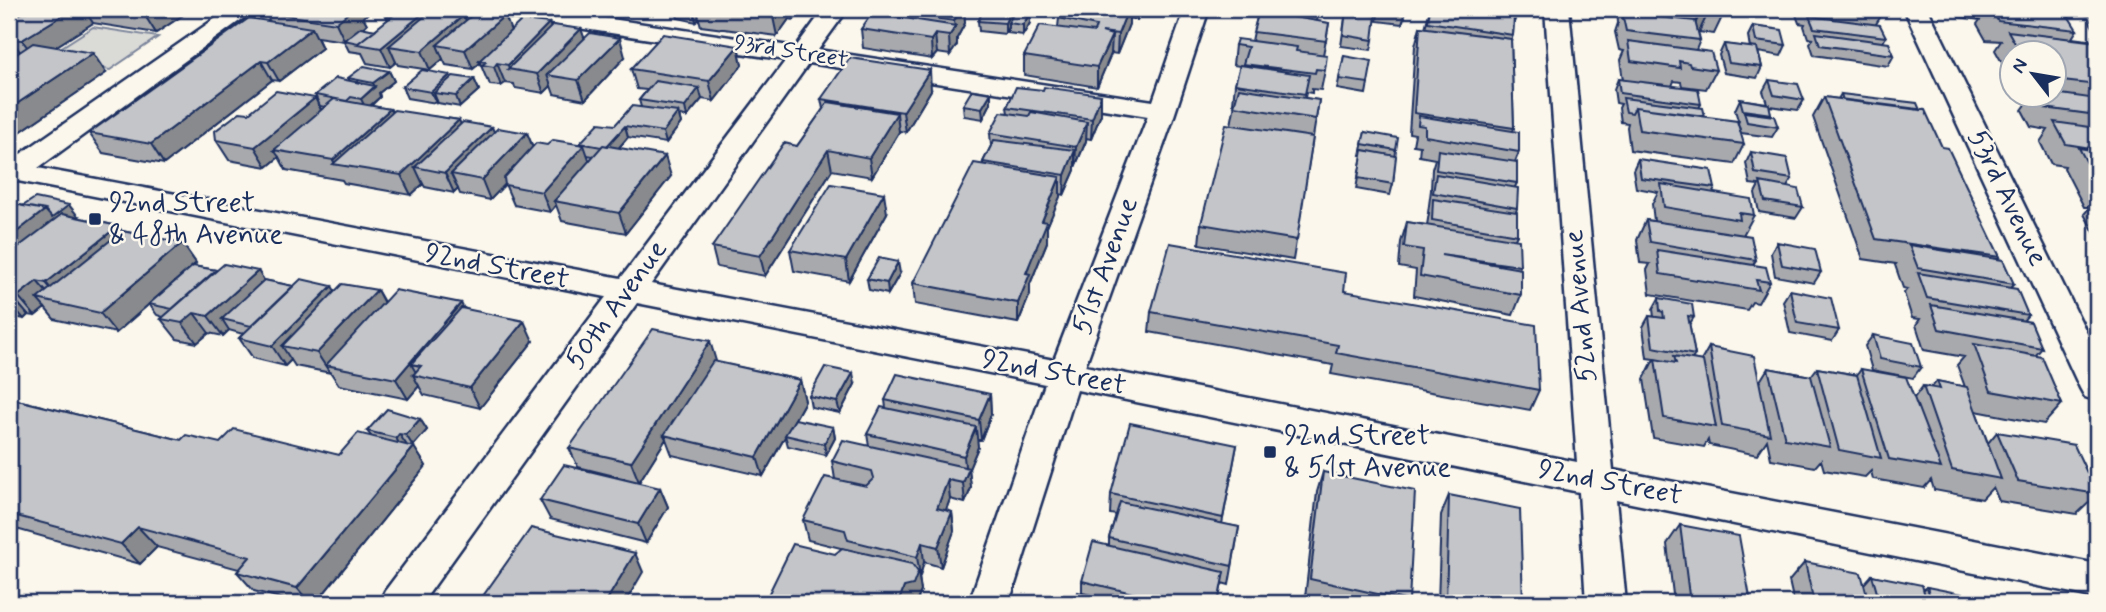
<svg xmlns="http://www.w3.org/2000/svg" width="2106" height="612" viewBox="0 0 2106 612" font-family="Mynerve,sans-serif">
<style>
.green{fill:#dadad7;stroke:#7a849a;stroke-width:2}
.lines{fill:none;stroke-linecap:round;stroke-linejoin:round}
.minor-casing{stroke:#1b2f5e;stroke-width:5}
.tertiary-casing{stroke:#1b2f5e;stroke-width:6}
.minor{fill:#fbf7ec;fill-rule:evenodd}
.tertiary{fill:#fbf7ec;fill-rule:evenodd}
.wall{fill:#a8a9ad;stroke:#1b2f5e;stroke-width:2;fill-rule:evenodd}
.shaded-wall{fill:#888a8d;stroke:#1b2f5e;stroke-width:2}
.building{fill:#c3c5c9;stroke:#1b2f5e;stroke-width:2}
.poi-dot{fill:#1b2f5e;stroke:#fbf7ec;stroke-width:2.5}
.labels{text-anchor:middle;dominant-baseline:central;stroke-width:5;stroke-linejoin:round;paint-order:stroke}
.far-street-label{font-size:23px;fill:#1b2f5e;stroke:#fbf7ec}
.street-label{font-size:28px;fill:#1b2f5e;stroke:#fbf7ec}
.poi-label{font-size:28px;fill:#1b2f5e;stroke:#fbf7ec;text-anchor:start}
</style>
<rect width="100%" height="100%" fill="#fbf7ec"/>
<filter id="ink" filterUnits="userSpaceOnUse"><feTurbulence type="fractalNoise" baseFrequency=".0143" numOctaves="2"/><feDisplacementMap in="SourceGraphic" scale="14" xChannelSelector="R" yChannelSelector="G"/><feConvolveMatrix kernelMatrix="1 2 1 2 8 2 1 2 1" color-interpolation-filters="sRGB"/></filter>
<g filter="url(#ink)">
<!-- green -->
<path class="green" d="M 93,27 L 158,37 L 110,70 L 43,59 Z"/>
<g class="lines">
<defs>
<path id="minor" d="M 229,9 L 256,9 L 38,168 L 621,278 L 786,60 L 500,16 L 492,14 L 488,9 L 545,9 L 796,47 L 824,9 L 848,9 L 818,50 L 1153,101 L 1185,9 L 1209,9 L 1173,119 L 1085,366 L 1577,462 L 1545,9 L 1569,9 L 1613,470 L 2097,564 L 2097,598 L 1616,500 L 1626,603 L 1586,603 L 1579,492 L 1077,390 L 1009,603 L 969,603 L 1045,384 L 637,303 L 422,603 L 379,603 L 385,591 L 606,297 L 18,181 L 9,184 L 9,162 ZM 809,63 L 1148,116 L 1054,360 L 651,284 Z
M 1904,9 L 1928,9 L 2097,354 L 2097,401 L 2085,397 L 2080,388 Z"/>
<path id="tertiary" d="M 9,9 L 35,9 L 31,15 L 9,23 Z"/>
</defs>
<!-- minor casing -->
<use href="#minor" class="minor-casing"/>
<!-- tertiary casing -->
<use href="#tertiary" class="tertiary-casing"/>
<!-- minor -->
<use href="#minor" class="minor"/>
<!-- tertiary -->
<use href="#tertiary" class="tertiary"/>
</g>
<!-- wall -->
<path class="wall" d="M 32,9 L 192,9 L 156,33 L 93,23 L 55,47 L 106,73 L 14,136 L 9,135 L 9,18 Z
M 269,9 L 374,9 L 363,17 L 367,24 L 363,28 L 375,30 L 388,20 L 386,16 L 423,10 L 427,10 L 429,13 L 464,15 L 466,21 L 510,31 L 549,23 L 551,27 L 581,29 L 584,38 L 625,57 L 585,100 L 554,94 L 551,86 L 544,93 L 515,88 L 514,84 L 505,83 L 501,86 L 490,85 L 488,80 L 487,80 L 480,63 L 473,69 L 446,65 L 443,59 L 430,70 L 398,65 L 396,62 L 390,67 L 367,63 L 362,53 L 349,51 L 344,41 L 317,37 L 322,48 L 279,81 L 272,80 L 164,164 L 103,153 L 89,133 L 270,22 L 265,12 Z
M 624,9 L 662,9 L 657,14 Z
M 675,9 L 801,9 L 802,10 L 794,20 L 789,19 L 777,36 L 701,26 L 699,19 L 696,22 L 678,18 Z
M 878,9 L 981,9 L 979,12 L 964,10 L 965,23 L 957,38 L 957,45 L 950,55 L 937,53 L 932,59 L 863,48 L 861,29 L 878,14 Z
M 1063,9 L 1142,9 L 1137,20 L 1129,18 L 1129,24 L 1117,54 L 1111,53 L 1097,87 L 1024,75 L 1024,56 L 1058,27 L 1059,18 Z
M 1250,9 L 1331,9 L 1330,16 L 1318,15 L 1317,21 L 1329,23 L 1323,55 L 1325,70 L 1321,90 L 1312,89 L 1312,93 L 1306,92 L 1305,98 L 1319,100 L 1293,260 L 1199,244 L 1201,224 L 1231,125 L 1235,104 L 1233,103 L 1235,84 L 1240,66 L 1233,65 L 1235,45 L 1252,41 L 1257,17 L 1249,16 Z
M 1379,9 L 1407,9 L 1402,24 L 1377,21 Z
M 1430,9 L 1518,9 L 1514,23 L 1513,35 L 1511,41 L 1514,128 L 1513,131 L 1519,152 L 1515,162 L 1517,183 L 1515,187 L 1517,208 L 1516,212 L 1517,235 L 1515,239 L 1520,266 L 1519,269 L 1521,295 L 1513,315 L 1414,296 L 1416,270 L 1399,267 L 1401,242 L 1407,222 L 1427,225 L 1429,213 L 1428,213 L 1431,190 L 1432,169 L 1435,159 L 1419,156 L 1420,146 L 1413,145 L 1415,134 L 1409,133 L 1415,46 L 1420,27 L 1425,28 Z
M 1617,9 L 1721,9 L 1723,15 L 1714,34 L 1698,32 L 1700,40 L 1696,50 L 1716,70 L 1706,89 L 1682,86 L 1681,82 L 1674,81 L 1672,86 L 1701,104 L 1699,108 L 1705,116 L 1744,144 L 1734,164 L 1630,150 L 1627,127 L 1628,123 L 1621,122 L 1619,108 L 1621,104 L 1616,103 L 1614,89 L 1618,79 L 1623,80 L 1620,60 L 1624,51 L 1619,50 L 1615,32 L 1618,23 Z
M 1794,9 L 1881,9 L 1883,13 L 1876,24 L 1886,37 L 1883,42 L 1894,55 L 1888,66 L 1814,55 L 1810,43 L 1813,39 L 1808,38 L 1804,26 L 1805,24 L 1799,23 Z
M 1954,9 L 2097,9 L 2097,34 L 2090,22 L 2094,16 L 2066,13 L 2065,11 L 2064,12 L 2053,11 L 2077,30 L 2072,38 L 2095,41 L 2097,38 L 2097,234 L 2095,234 L 2084,214 L 2090,207 L 2084,207 L 2064,168 L 2065,166 L 2051,164 L 2040,142 L 2048,130 L 2031,127 L 2022,110 L 2030,99 L 2015,97 L 2013,94 L 2054,94 L 2054,52 L 2012,52 L 2012,92 L 2005,81 L 2009,75 L 1995,50 L 2001,41 L 1986,40 L 1977,24 L 1980,20 L 1959,17 Z
M 1346,11 L 1373,40 L 1371,50 L 1341,46 Z
M 1011,18 L 1030,23 L 1023,35 L 1008,33 L 1008,27 L 1005,34 L 979,31 L 978,21 Z
M 1753,26 L 1786,45 L 1781,56 L 1758,52 L 1762,67 L 1757,78 L 1724,73 L 1719,55 L 1724,44 L 1750,48 L 1748,36 Z
M 738,46 L 742,65 L 714,101 L 702,99 L 687,117 L 679,116 L 681,123 L 666,143 L 628,137 L 619,148 L 671,176 L 626,233 L 562,221 L 556,205 L 550,212 L 514,205 L 505,184 L 490,200 L 460,194 L 458,189 L 454,193 L 425,187 L 423,184 L 411,195 L 344,183 L 342,180 L 286,170 L 279,157 L 267,167 L 229,160 L 216,140 L 249,113 L 315,98 L 321,110 L 325,107 L 320,106 L 315,95 L 350,81 L 348,78 L 389,71 L 394,81 L 379,93 L 380,97 L 371,106 L 390,109 L 392,111 L 459,120 L 460,124 L 494,132 L 527,133 L 533,147 L 580,144 L 615,125 L 641,107 L 639,100 L 647,90 L 637,89 L 631,69 ZM 587,155 L 593,156 L 589,161 Z
M 1344,56 L 1368,83 L 1366,94 L 1337,89 Z
M 450,75 L 451,78 L 474,79 L 479,90 L 460,107 L 438,103 L 437,101 L 436,103 L 407,98 L 402,87 Z
M 1769,80 L 1804,100 L 1798,110 L 1769,106 L 1771,114 L 1771,116 L 1778,127 L 1772,137 L 1741,133 L 1738,123 L 1739,121 L 1738,120 L 1735,110 L 1740,99 L 1767,103 L 1763,91 Z
M 931,90 L 906,132 L 899,131 L 899,132 L 872,177 L 832,170 L 765,276 L 717,267 L 712,247 L 797,146 L 823,109 L 821,99 Z
M 1043,90 L 1101,95 L 1101,114 L 1091,139 L 1086,138 L 1086,141 L 1075,167 L 1075,170 L 1064,195 L 1060,194 L 1047,227 L 1047,242 L 1030,284 L 1030,294 L 1018,323 L 915,304 L 913,283 L 983,164 L 983,162 L 991,146 L 990,133 L 1008,113 L 1007,107 Z
M 991,93 L 991,103 L 983,119 L 964,116 L 963,105 Z
M 1841,94 L 1942,147 L 2000,257 L 1998,259 L 2014,284 L 2010,288 L 2028,315 L 2023,321 L 2042,348 L 2036,355 L 2062,404 L 2044,424 L 1976,411 L 1988,443 L 1997,432 L 2097,492 L 2097,495 L 2077,514 L 1999,501 L 1993,487 L 1982,499 L 1934,490 L 1931,480 L 1924,488 L 1873,479 L 1871,471 L 1865,477 L 1824,470 L 1821,460 L 1815,467 L 1771,459 L 1767,440 L 1757,455 L 1709,445 L 1708,440 L 1704,447 L 1653,438 L 1644,379 L 1654,359 L 1647,358 L 1643,327 L 1649,316 L 1654,317 L 1653,309 L 1659,298 L 1694,317 L 1689,325 L 1695,355 L 1692,359 L 1701,361 L 1709,347 L 1760,381 L 1768,368 L 1811,376 L 1817,368 L 1857,375 L 1861,369 L 1914,398 L 1923,386 L 1932,387 L 1937,381 L 1965,387 L 1957,365 L 1964,357 L 1924,350 L 1916,325 L 1920,319 L 1912,318 L 1904,293 L 1907,289 L 1903,288 L 1895,265 L 1896,264 L 1863,259 L 1813,117 L 1824,97 L 1838,99 Z
M 1365,132 L 1396,150 L 1393,184 L 1390,195 L 1356,189 L 1362,155 L 1360,155 Z
M 1751,152 L 1792,179 L 1787,187 L 1803,207 L 1796,218 L 1759,212 L 1755,193 L 1759,185 L 1750,184 L 1746,163 Z
M 1638,159 L 1715,188 L 1713,193 L 1754,215 L 1743,235 L 1756,260 L 1753,265 L 1770,282 L 1758,303 L 1752,302 L 1747,310 L 1650,294 L 1647,270 L 1650,264 L 1640,263 L 1637,240 L 1646,220 L 1654,221 L 1652,204 L 1658,192 L 1636,188 L 1633,170 Z
M 9,203 L 78,216 L 76,217 L 118,226 L 122,231 L 182,243 L 196,263 L 193,266 L 216,270 L 258,271 L 264,280 L 293,286 L 335,291 L 377,290 L 384,302 L 464,308 L 533,341 L 480,408 L 424,395 L 419,386 L 408,399 L 339,385 L 331,373 L 295,366 L 291,360 L 285,366 L 253,358 L 239,338 L 243,334 L 229,330 L 223,336 L 209,333 L 197,343 L 177,339 L 161,319 L 163,317 L 157,315 L 149,304 L 116,333 L 54,319 L 45,308 L 35,316 L 28,315 L 24,319 L 9,316 Z
M 887,213 L 849,281 L 794,271 L 790,250 Z
M 1777,242 L 1821,272 L 1814,283 L 1775,276 L 1771,253 Z
M 900,273 L 888,294 L 869,290 L 867,279 Z
M 1790,290 L 1839,330 L 1832,341 L 1790,333 L 1783,301 Z
M 1344,291 L 1539,390 L 1530,410 L 1331,374 L 1333,365 L 1149,332 L 1151,312 Z
M 1873,335 L 1921,367 L 1913,378 L 1872,370 L 1865,346 Z
M 716,361 L 715,362 L 800,380 L 805,401 L 763,476 L 672,455 L 666,439 L 639,482 L 578,467 L 569,448 Z
M 855,384 L 840,413 L 811,407 L 809,396 Z
M 990,394 L 991,414 L 981,440 L 977,440 L 978,447 L 969,468 L 971,488 L 965,503 L 950,499 L 946,510 L 952,512 L 954,531 L 941,567 L 924,562 L 920,576 L 919,576 L 921,591 L 916,603 L 770,603 L 768,595 L 835,554 L 849,550 L 808,540 L 803,520 L 835,479 L 832,461 L 869,446 L 867,434 L 886,408 L 885,400 Z
M 9,398 L 181,440 L 339,455 L 371,436 L 367,431 L 420,419 L 427,430 L 413,446 L 426,466 L 316,603 L 299,603 L 254,591 L 237,572 L 239,569 L 157,547 L 140,564 L 9,527 Z
M 833,427 L 835,438 L 826,455 L 788,446 L 785,435 Z
M 1237,445 L 1222,524 L 1239,527 L 1229,585 L 1222,583 L 1218,603 L 1075,603 L 1082,593 L 1082,581 L 1109,546 L 1109,538 L 1116,515 L 1110,514 L 1111,494 Z
M 1323,472 L 1409,601 L 1408,603 L 1328,603 L 1305,598 L 1317,492 Z
M 660,488 L 668,507 L 646,543 L 550,519 L 540,500 Z
M 1449,495 L 1523,603 L 1438,603 L 1441,515 Z
M 1680,525 L 1751,603 L 1674,603 L 1667,544 Z
M 1805,562 L 1864,584 L 1872,575 L 1923,590 L 1927,587 L 1980,603 L 1794,603 L 1789,581 Z"/>
<!-- shaded-wall -->
<path class="shaded-wall" d="M 73,9 L 84,9 L 93,23 L 36,59 L 22,40 Z
M 152,9 L 192,9 L 156,33 L 144,14 Z
M 350,9 L 374,9 L 363,17 L 367,24 L 345,42 L 336,23 Z
M 697,9 L 699,19 L 696,22 L 694,12 Z
M 779,9 L 788,9 L 789,19 L 777,36 L 773,17 Z
M 792,9 L 801,9 L 802,10 L 794,20 Z
M 961,9 L 964,9 L 965,23 L 957,38 L 957,45 L 950,55 L 949,36 L 955,28 L 954,21 Z
M 1128,9 L 1129,9 L 1129,24 L 1117,54 L 1118,34 Z
M 1138,9 L 1142,9 L 1137,20 Z
M 427,10 L 436,29 L 389,46 L 396,62 L 390,67 L 381,48 Z
M 1011,10 L 1011,20 L 1008,23 L 1008,27 L 1005,34 L 1005,23 Z
M 1030,13 L 1030,23 L 1023,35 L 1023,25 Z
M 1708,13 L 1699,32 L 1691,34 L 1699,15 Z
M 464,15 L 471,34 L 437,45 L 443,59 L 430,70 L 422,51 Z
M 505,15 L 512,34 L 479,61 L 480,63 L 473,69 L 465,50 Z
M 549,23 L 556,43 L 509,69 L 508,65 Z
M 312,28 L 322,48 L 279,81 L 268,62 Z
M 581,29 L 588,48 L 547,75 L 551,86 L 544,93 L 537,74 Z
M 935,34 L 937,53 L 932,59 L 931,40 Z
M 1112,35 L 1111,54 L 1097,87 L 1097,67 Z
M 10,38 L 24,57 L 9,67 L 9,39 Z
M 620,38 L 625,57 L 585,100 L 578,80 Z
M 738,46 L 742,65 L 714,101 L 709,81 Z
M 93,53 L 106,73 L 14,136 L 9,129 L 9,109 Z
M 261,61 L 272,80 L 164,164 L 151,144 Z
M 497,63 L 505,83 L 501,86 L 494,67 Z
M 930,70 L 931,90 L 906,132 L 903,112 Z
M 389,71 L 394,81 L 379,93 L 380,97 L 366,109 L 361,99 L 375,87 L 373,83 Z
M 450,75 L 454,86 L 434,93 L 437,101 L 436,103 L 431,92 Z
M 474,79 L 479,90 L 460,107 L 456,96 Z
M 699,88 L 702,99 L 687,117 L 685,107 Z
M 991,93 L 991,103 L 983,119 L 982,108 Z
M 1101,95 L 1101,114 L 1091,139 L 1092,119 Z
M 315,98 L 325,118 L 274,150 L 279,157 L 267,167 L 255,147 Z
M 390,109 L 400,128 L 335,164 L 333,160 Z
M 678,112 L 681,123 L 666,143 L 663,132 Z
M 897,113 L 899,132 L 872,177 L 869,158 Z
M 459,120 L 467,140 L 415,167 L 423,184 L 411,195 L 401,175 Z
M 1087,122 L 1086,141 L 1075,167 L 1076,147 Z
M 625,126 L 628,137 L 609,159 L 605,148 Z
M 492,127 L 500,146 L 451,174 L 458,189 L 454,193 L 445,173 Z
M 527,133 L 535,153 L 490,200 L 482,180 Z
M 584,145 L 591,165 L 554,201 L 556,205 L 550,212 L 542,192 Z
M 828,150 L 832,170 L 765,276 L 760,256 Z
M 1075,150 L 1075,170 L 1064,195 L 1065,175 Z
M 665,156 L 671,176 L 626,233 L 619,213 Z
M 1060,177 L 1060,197 L 1047,227 L 1047,242 L 1030,284 L 1030,294 L 1018,323 L 1018,303 L 1042,221 Z
M 884,193 L 887,213 L 849,281 L 846,260 Z
M 69,205 L 78,216 L 9,271 L 10,252 L 9,250 L 9,238 L 45,210 Z
M 118,226 L 133,246 L 63,303 L 46,283 Z
M 182,243 L 196,263 L 116,333 L 100,313 Z
M 898,262 L 900,273 L 888,294 L 887,283 Z
M 258,271 L 271,291 L 222,319 L 229,330 L 223,336 L 208,316 Z
M 37,281 L 54,301 L 37,299 L 45,308 L 35,316 L 18,296 Z
M 332,286 L 344,306 L 282,346 L 291,360 L 285,366 L 272,346 Z
M 377,290 L 388,311 L 326,365 L 330,373 L 317,353 Z
M 11,295 L 28,315 L 24,319 L 9,302 L 9,296 Z
M 461,303 L 471,323 L 421,366 L 411,364 L 418,376 L 413,375 L 419,386 L 408,399 L 396,379 Z
M 183,312 L 194,313 L 209,333 L 197,343 L 182,323 Z
M 524,321 L 533,341 L 480,408 L 470,388 Z
M 710,341 L 716,361 L 668,436 L 664,435 L 666,439 L 639,482 L 631,462 Z
M 853,373 L 855,384 L 840,413 L 837,402 Z
M 800,380 L 805,401 L 763,476 L 757,457 Z
M 990,394 L 991,414 L 981,440 L 979,420 Z
M 420,419 L 427,430 L 413,446 L 406,435 Z
M 833,427 L 835,438 L 826,455 L 824,444 Z
M 976,427 L 978,447 L 966,476 L 964,456 Z
M 399,434 L 406,444 L 402,449 L 396,438 Z
M 414,447 L 426,466 L 316,603 L 310,603 L 297,588 Z
M 969,468 L 971,488 L 965,503 L 963,483 Z
M 948,480 L 950,499 L 939,528 L 937,508 Z
M 660,488 L 668,507 L 646,543 L 638,524 Z
M 952,512 L 954,531 L 941,567 L 938,547 Z
M 138,527 L 157,547 L 140,564 L 121,544 Z
M 922,543 L 924,562 L 920,576 L 917,557 Z
M 635,553 L 643,572 L 625,603 L 605,603 Z
M 918,572 L 921,591 L 916,603 L 898,603 L 904,587 Z"/>
<!-- building -->
<path class="building" d="M 32,9 L 73,9 L 22,40 L 9,39 L 9,18 Z
M 111,9 L 152,9 L 144,14 Z
M 269,9 L 353,9 L 336,23 L 265,12 Z
M 395,9 L 401,9 L 391,17 L 386,16 Z
M 401,9 L 417,9 L 427,10 L 381,48 L 357,44 Z
M 678,9 L 697,9 L 694,12 Z
M 707,9 L 779,9 L 773,17 Z
M 878,9 L 961,9 L 954,21 L 877,10 Z
M 984,9 L 1003,9 L 1011,10 L 1005,23 L 978,21 Z
M 1063,9 L 1128,9 L 1118,34 L 1102,32 L 1112,35 L 1097,67 L 1024,56 L 1040,25 L 1094,32 L 1096,26 L 1059,18 Z
M 1379,9 L 1407,9 L 1404,14 L 1379,11 Z
M 1430,9 L 1465,9 L 1514,16 L 1513,35 L 1428,22 Z
M 1627,9 L 1721,9 L 1723,15 L 1708,13 L 1699,15 L 1655,10 L 1656,14 L 1627,10 Z
M 1846,9 L 1881,9 L 1883,13 Z
M 1991,9 L 2021,9 L 2067,14 L 2077,30 L 1998,21 Z
M 2021,9 L 2051,9 L 2054,13 Z
M 432,10 L 464,15 L 422,51 L 389,46 Z
M 477,11 L 505,15 L 465,50 L 437,45 Z
M 1015,11 L 1030,13 L 1023,25 L 1008,23 Z
M 1259,11 L 1329,23 L 1326,41 L 1253,32 Z
M 1346,11 L 1376,15 L 1373,40 L 1343,35 Z
M 872,13 L 956,26 L 949,36 L 935,34 L 931,40 L 861,29 Z
M 1622,13 L 1695,21 L 1700,40 L 1626,31 Z
M 1809,16 L 1880,25 L 1886,37 L 1814,28 Z
M 249,18 L 312,28 L 268,62 L 261,61 L 151,144 L 89,133 Z
M 522,20 L 549,23 L 508,65 L 497,63 L 494,67 L 482,65 L 486,62 L 479,61 Z
M 553,25 L 581,29 L 537,74 L 508,69 Z
M 1753,26 L 1782,30 L 1786,45 L 1756,41 Z
M 361,27 L 375,30 L 358,43 L 344,40 Z
M 1420,27 L 1511,39 L 1514,128 L 1414,113 Z
M 2008,31 L 2097,42 L 2097,85 L 2054,80 L 2054,52 L 2020,52 Z
M 590,33 L 620,38 L 578,80 L 547,75 Z
M 1816,33 L 1889,43 L 1894,55 L 1820,45 Z
M 663,34 L 738,46 L 709,81 L 631,69 Z
M 1237,39 L 1297,47 L 1296,51 L 1327,55 L 1325,70 L 1316,69 L 1315,73 L 1243,64 L 1248,47 L 1235,45 Z
M 1628,41 L 1711,52 L 1716,70 L 1690,66 L 1689,63 L 1679,61 L 1680,68 L 1631,61 Z
M 33,43 L 93,53 L 9,109 L 9,59 Z
M 1724,44 L 1757,48 L 1762,67 L 1729,63 Z
M 1344,56 L 1372,61 L 1368,83 L 1339,79 Z
M 850,58 L 930,70 L 903,112 L 821,99 Z
M 1240,65 L 1309,75 L 1305,94 L 1235,84 Z
M 364,66 L 389,71 L 373,83 L 348,78 Z
M 422,70 L 450,75 L 431,92 L 402,87 Z
M 453,76 L 474,79 L 456,96 L 434,93 Z
M 336,78 L 375,86 L 361,99 L 351,97 L 347,101 L 315,95 Z
M 1618,79 L 1698,89 L 1701,104 L 1620,93 Z
M 1769,80 L 1798,84 L 1804,100 L 1774,95 Z
M 655,81 L 699,88 L 685,107 L 639,100 Z
M 1016,87 L 1043,90 L 1044,87 L 1101,95 L 1092,119 L 1007,107 Z
M 1239,88 L 1319,100 L 1316,119 L 1234,106 Z
M 972,90 L 991,93 L 982,108 L 963,105 Z
M 276,91 L 315,98 L 255,147 L 216,140 L 215,131 L 240,112 L 249,113 Z
M 2054,93 L 2097,99 L 2097,115 L 2045,108 L 2038,94 L 2054,94 Z
M 1841,94 L 1917,103 L 1920,110 L 1843,100 Z
M 1824,97 L 1925,110 L 1942,147 L 1948,148 L 2000,257 L 1876,239 Z
M 1623,98 L 1703,108 L 1705,116 L 1635,107 L 1632,113 L 1626,112 Z
M 334,99 L 390,109 L 333,160 L 274,150 Z
M 1740,99 L 1769,104 L 1771,114 L 1743,110 Z
M 828,102 L 897,113 L 869,158 L 828,150 L 760,256 L 712,247 L 784,143 L 797,146 Z
M 632,106 L 678,112 L 663,132 L 625,126 L 607,146 L 603,145 L 601,147 L 580,143 L 599,123 L 615,125 Z
M 1635,107 L 1737,121 L 1744,144 L 1639,130 Z
M 394,110 L 459,120 L 401,175 L 333,164 Z
M 1001,112 L 1029,116 L 1031,112 L 1087,122 L 1076,147 L 990,133 Z
M 1744,112 L 1774,116 L 1778,127 L 1747,122 Z
M 1419,116 L 1519,132 L 1519,152 L 1425,136 L 1425,126 L 1418,125 Z
M 463,122 L 492,127 L 445,173 L 415,167 Z
M 2054,122 L 2097,128 L 2097,149 L 2066,144 Z
M 1226,124 L 1313,137 L 1297,240 L 1201,224 Z
M 498,128 L 527,133 L 482,180 L 451,174 Z
M 1365,132 L 1398,138 L 1396,150 L 1362,144 Z
M 553,140 L 584,145 L 542,192 L 505,185 L 504,178 L 536,143 L 547,145 Z
M 994,140 L 1075,150 L 1065,175 L 983,162 Z
M 603,145 L 665,156 L 619,213 L 554,201 Z
M 2079,148 L 2097,151 L 2097,181 Z
M 1363,150 L 1396,156 L 1393,184 L 1358,178 Z
M 1438,150 L 1517,162 L 1517,183 L 1436,170 Z
M 1751,152 L 1787,158 L 1792,179 L 1755,173 Z
M 1638,159 L 1711,170 L 1715,188 L 1641,178 Z
M 974,163 L 1060,177 L 1042,221 L 1047,222 L 1026,273 L 1030,274 L 1018,303 L 913,283 Z
M 1436,174 L 1518,188 L 1517,208 L 1433,193 Z
M 1760,182 L 1798,189 L 1803,207 L 1765,201 Z
M 831,184 L 884,193 L 846,260 L 790,250 Z
M 1661,184 L 1751,199 L 1754,215 L 1739,213 L 1740,220 L 1664,207 Z
M 35,198 L 69,205 L 52,218 L 45,210 L 23,206 Z
M 1433,199 L 1517,212 L 1517,235 L 1432,220 Z
M 9,203 L 45,210 L 9,238 Z
M 62,214 L 118,226 L 46,283 L 37,281 L 18,296 L 11,295 L 9,296 L 9,254 Z
M 1646,220 L 1751,236 L 1756,260 L 1650,242 Z
M 1407,222 L 1519,240 L 1520,266 L 1441,255 L 1521,269 L 1521,295 L 1420,276 L 1423,250 L 1404,247 Z
M 122,231 L 182,243 L 100,313 L 37,299 Z
M 1777,242 L 1815,249 L 1821,272 L 1782,265 Z
M 1170,243 L 1346,273 L 1344,291 L 1536,325 L 1539,390 L 1336,353 L 1338,345 L 1151,312 Z
M 1909,245 L 2003,260 L 2014,284 L 1918,268 Z
M 1657,250 L 1766,267 L 1770,282 L 1756,280 L 1759,290 L 1660,274 Z
M 879,258 L 898,262 L 887,283 L 867,279 Z
M 224,264 L 258,271 L 208,316 L 194,313 L 182,323 L 161,319 Z
M 193,266 L 216,270 L 172,309 L 149,304 Z
M 1918,273 L 2017,289 L 2028,315 L 1927,298 Z
M 301,279 L 332,286 L 272,346 L 239,338 Z
M 264,280 L 293,286 L 251,326 L 222,319 Z
M 342,284 L 377,290 L 317,353 L 282,346 Z
M 395,290 L 461,303 L 396,379 L 326,365 Z
M 1790,290 L 1831,298 L 1839,330 L 1797,323 Z
M 1659,298 L 1692,304 L 1694,317 L 1688,316 L 1695,355 L 1653,347 L 1649,316 L 1664,318 L 1663,312 L 1660,311 Z
M 1931,305 L 2031,322 L 2042,348 L 1939,329 Z
M 461,308 L 524,321 L 470,388 L 413,375 L 421,366 L 411,364 Z
M 653,329 L 710,341 L 631,462 L 569,448 Z
M 1873,335 L 1913,343 L 1921,367 L 1880,359 Z
M 1974,344 L 2042,357 L 2062,404 L 1991,391 Z
M 1709,347 L 1754,356 L 1770,435 L 1722,426 Z
M 1674,356 L 1703,361 L 1716,427 L 1664,418 L 1655,359 L 1676,363 Z
M 713,361 L 800,380 L 757,457 L 664,435 Z
M 825,367 L 853,373 L 837,402 L 809,396 Z
M 1768,368 L 1811,376 L 1830,447 L 1785,439 Z
M 1817,368 L 1857,375 L 1881,458 L 1839,450 Z
M 1861,369 L 1906,377 L 1941,468 L 1889,459 Z
M 897,374 L 990,394 L 979,420 L 885,400 Z
M 1937,381 L 1967,387 L 2001,479 L 1952,470 L 1923,386 L 1940,389 Z
M 9,398 L 181,440 L 186,435 L 220,443 L 234,429 L 339,455 L 358,433 L 414,447 L 297,588 L 237,572 L 250,557 L 138,527 L 121,544 L 9,514 Z
M 881,407 L 976,427 L 964,456 L 867,434 Z
M 387,409 L 420,419 L 406,435 L 399,434 L 396,438 L 367,431 Z
M 795,419 L 833,427 L 824,444 L 785,435 Z
M 1130,423 L 1237,445 L 1223,518 L 1111,494 Z
M 1997,432 L 2074,445 L 2097,494 L 2018,481 Z
M 843,440 L 969,468 L 963,483 L 948,480 L 937,508 L 952,512 L 938,547 L 922,543 L 917,557 L 848,540 L 845,530 L 803,520 L 825,477 L 866,486 L 874,478 L 872,471 L 832,461 Z
M 564,465 L 660,488 L 638,524 L 540,500 Z
M 1323,472 L 1415,491 L 1409,601 L 1310,579 Z
M 1449,495 L 1520,509 L 1523,603 L 1446,603 Z
M 1120,502 L 1239,527 L 1232,566 L 1109,538 Z
M 1680,525 L 1739,536 L 1751,603 L 1690,603 Z
M 531,528 L 635,553 L 605,603 L 478,603 Z
M 1093,542 L 1224,572 L 1218,603 L 1174,603 L 1082,581 Z
M 793,544 L 835,554 L 842,548 L 912,564 L 918,572 L 913,585 L 904,587 L 898,603 L 800,603 L 768,595 Z
M 1805,562 L 1861,573 L 1869,603 L 1814,603 Z
M 1872,575 L 1922,585 L 1927,603 L 1880,603 Z
M 1927,587 L 1978,597 L 1980,603 L 1932,603 Z
M 1078,592 L 1125,603 L 1075,603 Z"/>
</g>
<!-- markers -->
<g class="poi-dot">
<rect x="88" y="212" width="14" height="14" rx="3.5"/>
<rect x="1263" y="445" width="14" height="14" rx="3.5"/>
</g>
<g class="labels">
<!-- far-street labels -->
<g class="far-street-label">
<text transform="translate(791 52) rotate(9)">93rd Street</text>
</g>
<!-- street labels -->
<g class="street-label">
<text transform="translate(2007 198) rotate(64)">53rd Avenue</text>
<text transform="translate(1106 266) rotate(-70)">51st Avenue</text>
<text transform="translate(497 267) rotate(11)">92nd Street</text>
<text transform="translate(617 305) rotate(-54)">50th Avenue</text>
<text transform="translate(1581 306) rotate(-95)">52nd Avenue</text>
<text transform="translate(1054 373) rotate(11)">92nd Street</text>
<text transform="translate(1610 483) rotate(11)">92nd Street</text>
</g>
<!-- poi labels -->
<g class="poi-label">
<text x="109" y="203">92nd Street<tspan x="109" dy="32">&amp; 48th Avenue</tspan></text>
<text x="1284" y="436">92nd Street<tspan x="1284" dy="32">&amp; 51st Avenue</tspan></text>
</g>
</g>
<!-- margin -->
<rect width="2106" height="612" fill="none" stroke="#fbf7ec" stroke-width="35"/>
<rect x="18" y="18" width="2071" height="577" fill="none" stroke="#1b2f5e" stroke-width="2.5" filter="url(#ink)"/>
<!-- north arrow -->
<g transform="translate(2033 74) rotate(301)"><circle r="33" fill="#fbf7ec" stroke="#a1a7b3" stroke-width="2"/>
<path d="M0-5L12 26L0 18L-12 26Z" fill="#1b2f5e"/>
<text y="-10" font-size="19" font-weight="bold" text-anchor="middle" fill="#1b2f5e">N</text>
</g>
</svg>
